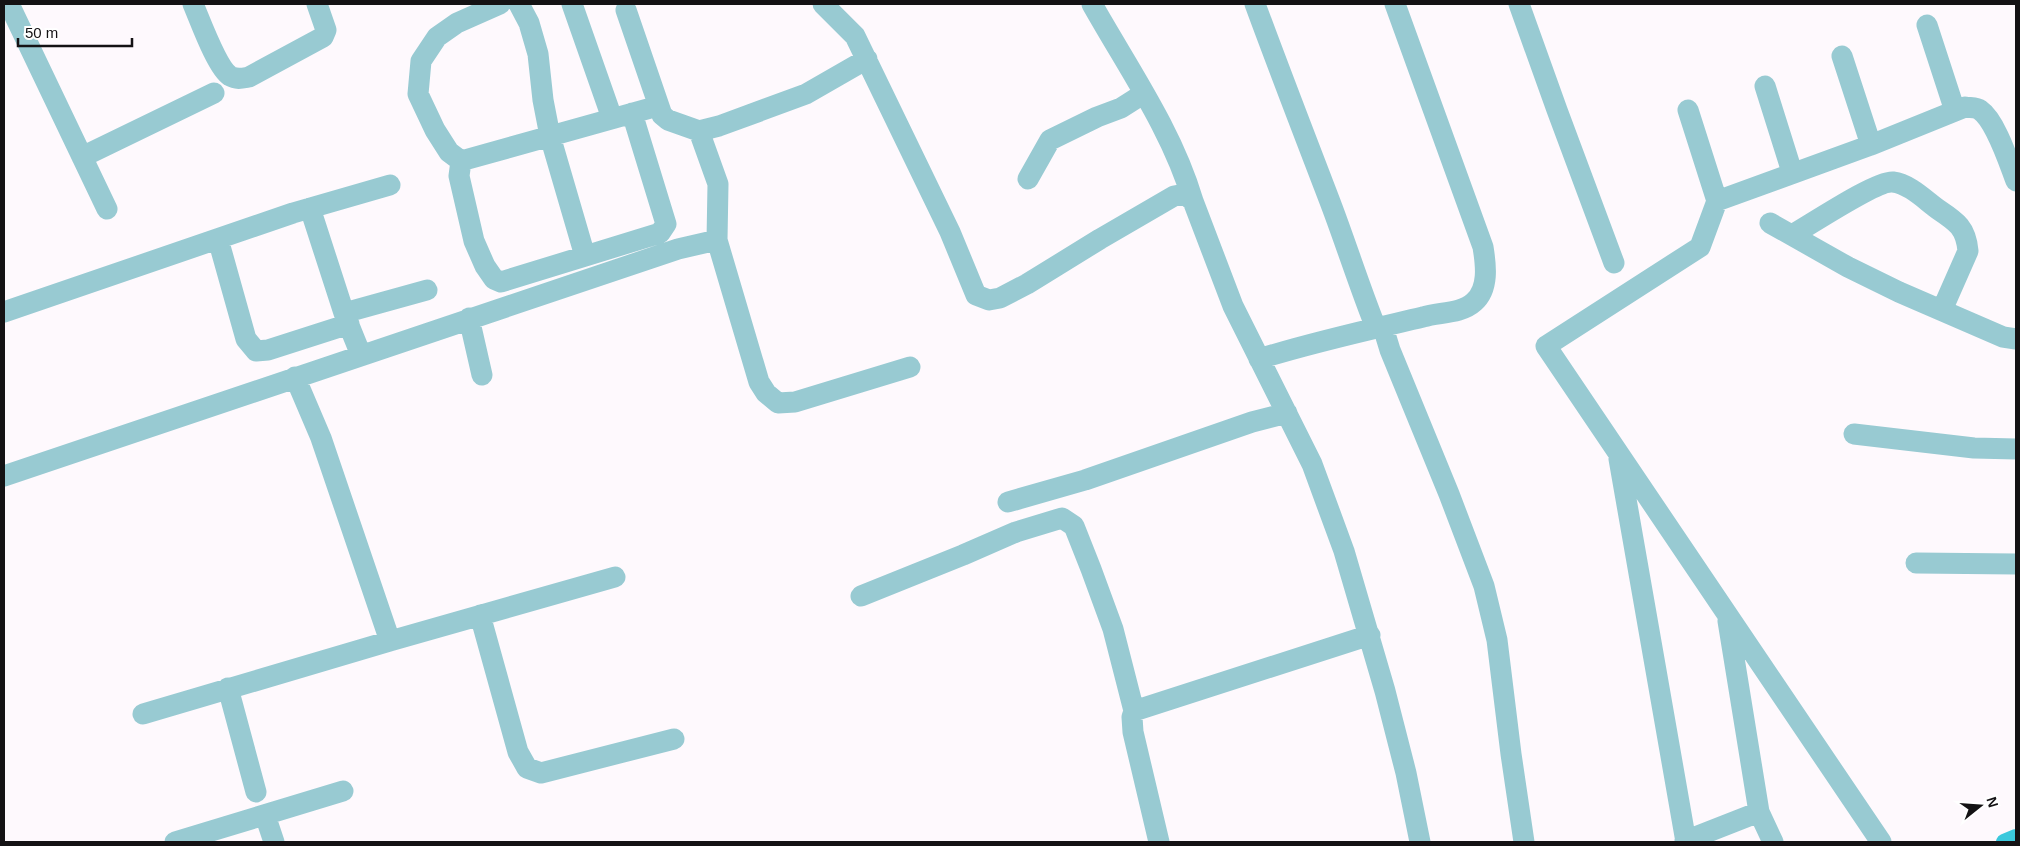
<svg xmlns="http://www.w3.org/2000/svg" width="2020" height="846" viewBox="0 0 2020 846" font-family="Helvetica,sans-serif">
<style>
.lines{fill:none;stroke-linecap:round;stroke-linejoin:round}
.canal{stroke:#3bc8dc;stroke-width:16}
.minor{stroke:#98cad2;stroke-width:21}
</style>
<rect width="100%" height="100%" fill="#fef9fd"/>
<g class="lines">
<!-- canal -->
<path class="canal" d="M 2004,842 L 2016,837"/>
<!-- minor -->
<path class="minor" d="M 9,4 L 107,209
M 193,4 C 200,20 217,68 230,76 C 237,80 243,78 249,77 L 323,37 L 326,30 L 317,4
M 500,4 L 457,23 L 437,37 L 421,61 L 418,94 L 435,130 L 449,152 L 461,161 L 658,106
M 519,4 L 529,23 L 538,54 L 543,100 L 550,136 L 585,256
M 572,4 L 612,118
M 823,4 L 855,36 L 950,232 L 976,295 L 989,300 L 1000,298 L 1027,284 L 1100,239 L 1174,196 L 1185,194 L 1193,201 L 1233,306 L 1312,464 L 1344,551 L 1385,691 L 1406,773 L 1420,842
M 1092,4 C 1128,68 1172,130 1193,201
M 1255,4 C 1280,72 1306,139 1332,207 C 1347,247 1360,288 1376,328
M 1519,4 L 1557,110 L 1614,263
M 626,10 L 662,115 L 668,120 L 699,131
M 1927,25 L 1955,111
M 1842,56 L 1871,145
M 867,59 L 806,94 L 719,126 L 699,131 L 718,184 L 717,240 L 759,382 L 766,393 L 778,403 L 795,402 L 910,367
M 1765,86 L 1792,172
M 1688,110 L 1717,201
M 82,157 L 214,93
M 461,161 L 459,176 L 474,241 L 485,266 L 494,279 L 501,282 L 660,233 L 666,224 L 632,113
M 1028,179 L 1050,140 L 1097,117 L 1121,108 L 1143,94
M 310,208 L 344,313 L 361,355
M 1770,223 L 1848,267 L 1899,292 L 2003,337 L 2016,339
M 1792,235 C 1810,225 1877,180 1893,182 C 1910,184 1926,201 1939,210 C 1957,222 1966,228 1968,251 L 1942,310
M 218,239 L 246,339 L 256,351 L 268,350 L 349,324
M 4,312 L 293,213 L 390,185
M 344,313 L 427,290
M 469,318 L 482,375
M 1383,327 L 1390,350 L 1449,494 L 1484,586 L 1497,640 L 1511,754 L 1524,842
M 1259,359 C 1313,342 1368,330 1423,317 C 1439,312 1461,314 1474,302 C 1489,289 1486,265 1483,247 L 1395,4
M 295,377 L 321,438 L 390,641 L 615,577
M 1854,434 L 1974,448 L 2016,449
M 1619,459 L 1686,842
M 4,476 L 678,249 L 717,240
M 1008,502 L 1085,480 L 1252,422 L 1287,413
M 1916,563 L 2016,564
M 861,596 L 963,555 L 1016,532 L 1062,518 L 1074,526 L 1091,569 L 1113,629 L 1134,711
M 480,615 L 518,752 L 527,768 L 541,773 L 674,739
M 1728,621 L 1759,812 L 1773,842
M 228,688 L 256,792
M 143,714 L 390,641
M 265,815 L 274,842
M 1685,841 L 1759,812
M 175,842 L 343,791
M 1159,842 L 1133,732 L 1132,717 L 1134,711 L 1370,635
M 1881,842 L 1546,346 L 1700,247 L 1717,201 L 1871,145 L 1965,107 C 1970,108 1976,107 1980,110 C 1996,121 2009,163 2016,181"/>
</g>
<!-- border -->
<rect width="2020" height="846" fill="none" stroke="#141214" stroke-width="10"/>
<!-- north arrow -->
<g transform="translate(1980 806) rotate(73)" stroke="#ffffff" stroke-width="4" paint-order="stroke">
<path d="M0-4L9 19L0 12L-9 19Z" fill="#141214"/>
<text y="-8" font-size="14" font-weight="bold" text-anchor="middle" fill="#141214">N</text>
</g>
<!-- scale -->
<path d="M18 38v8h114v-8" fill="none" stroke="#141214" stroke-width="2.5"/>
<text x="25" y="38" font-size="15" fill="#141214" stroke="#ffffff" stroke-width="4" paint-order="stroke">50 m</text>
</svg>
